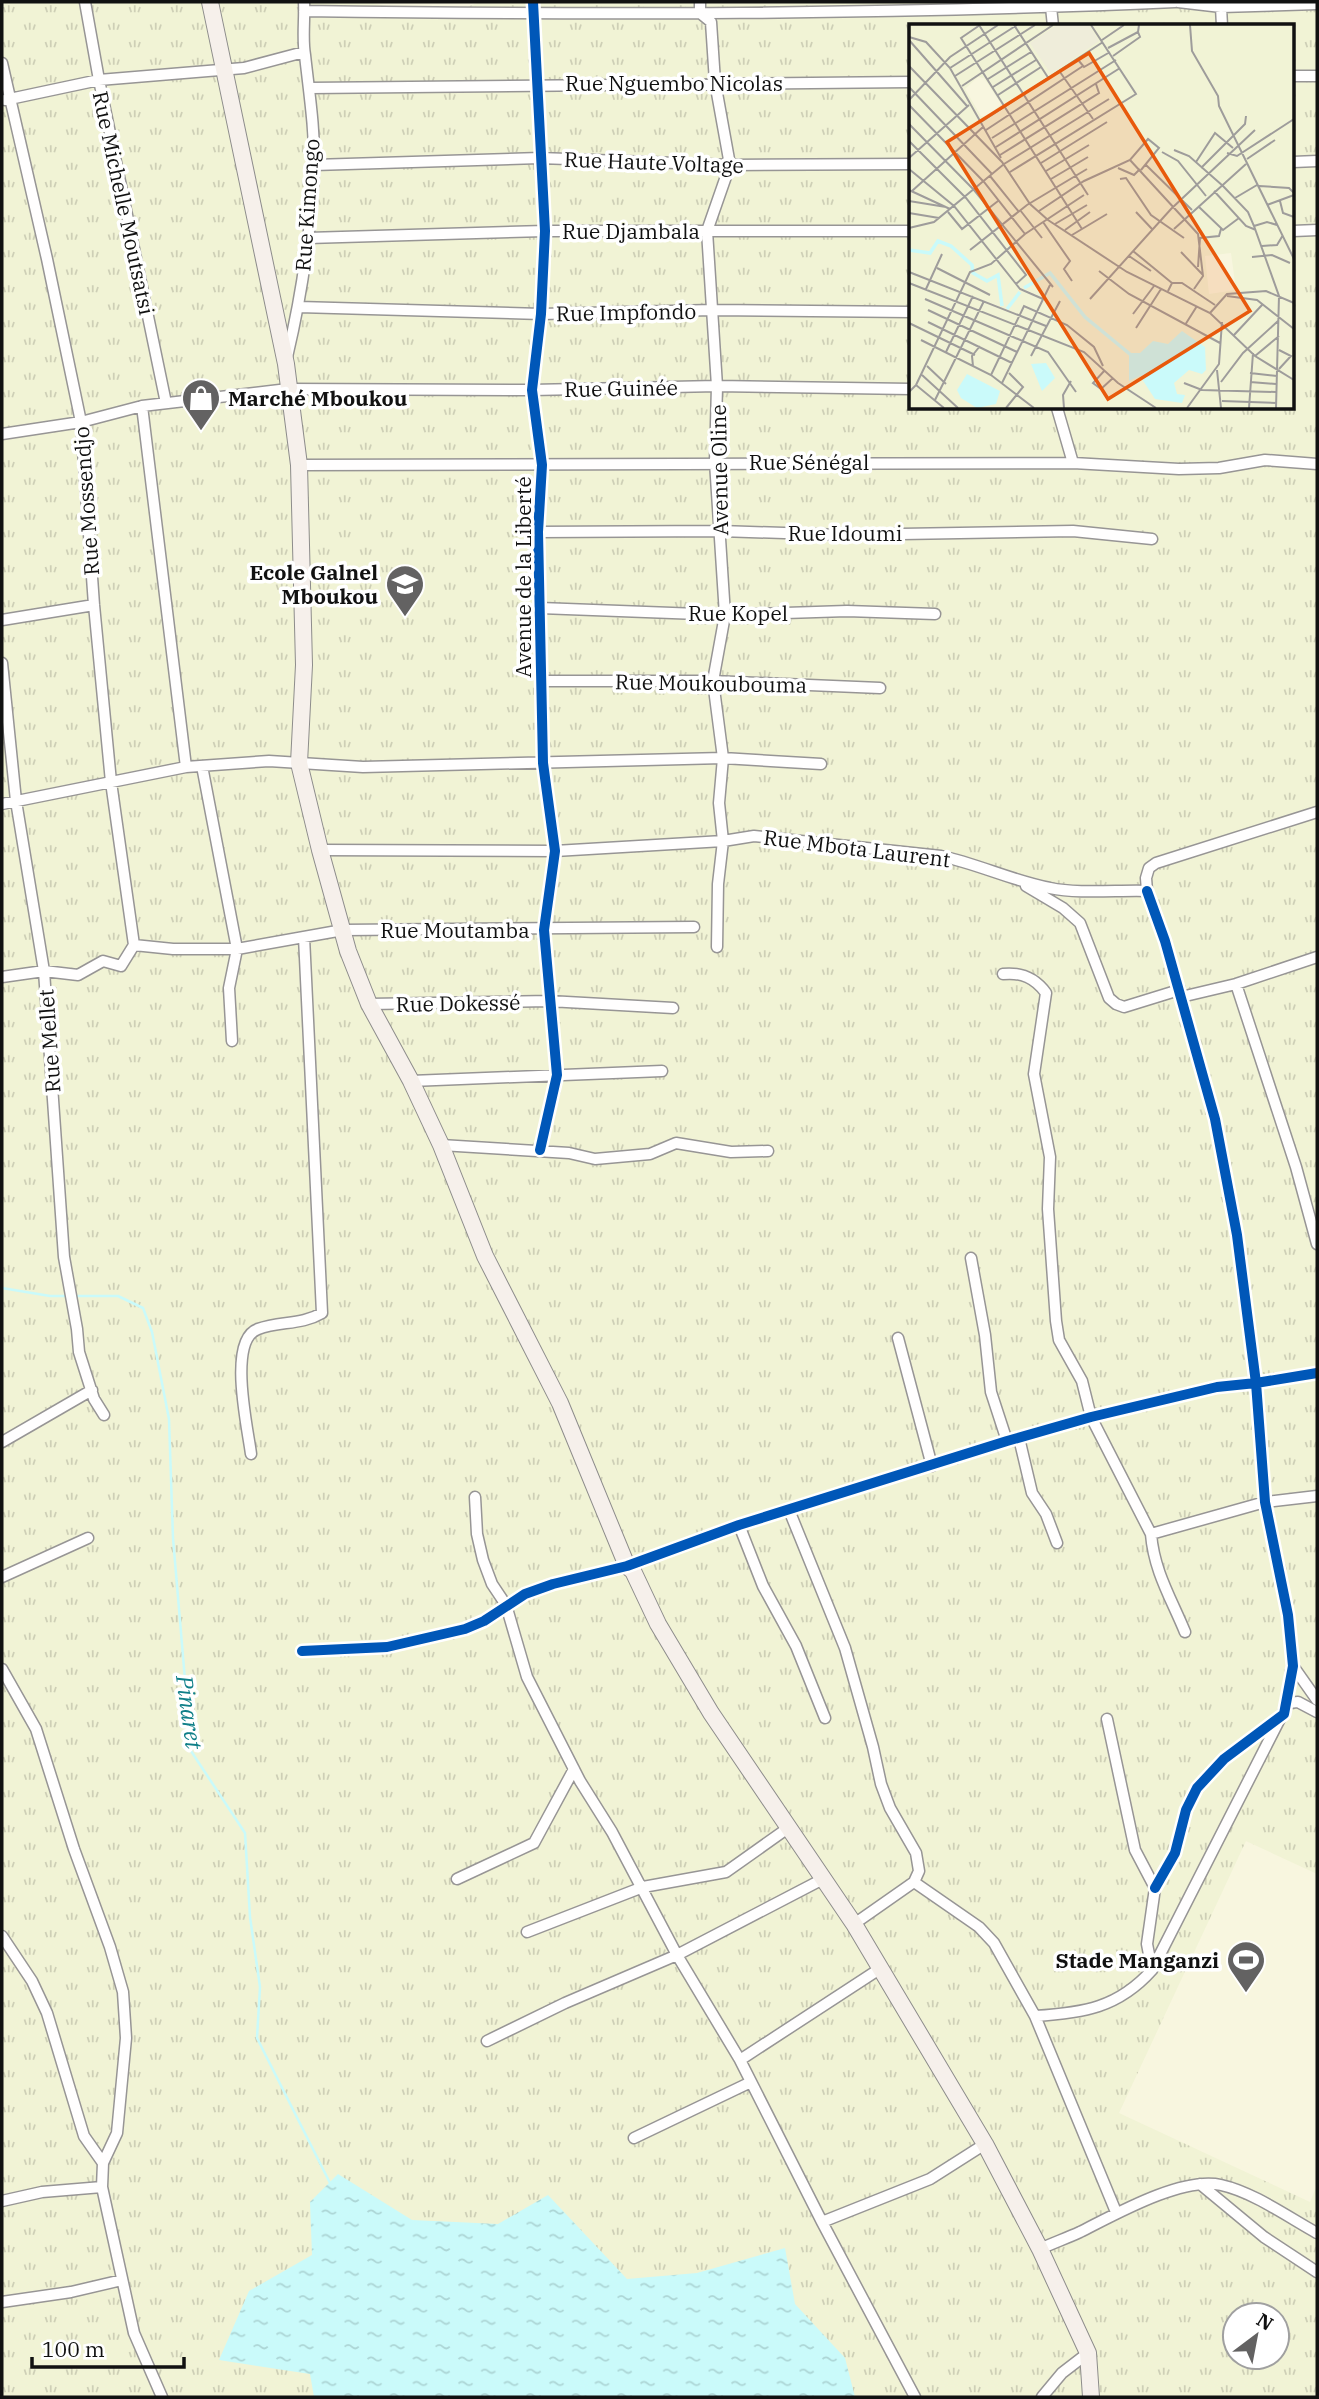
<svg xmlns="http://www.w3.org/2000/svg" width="1319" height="2399" viewBox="0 0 1319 2399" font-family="'IBM Plex Serif',serif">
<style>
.grass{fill:url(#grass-tufts);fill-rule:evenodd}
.pitch{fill:#f8f6df}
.water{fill:url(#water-ripples)}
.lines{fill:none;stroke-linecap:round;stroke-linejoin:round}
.stream{stroke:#cafafa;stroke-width:2.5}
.street-casing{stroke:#979595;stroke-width:13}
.secondary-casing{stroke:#8d8c8b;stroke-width:18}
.street{stroke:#fffefe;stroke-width:10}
.secondary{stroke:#f6f0eb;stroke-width:16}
.cycleway-casing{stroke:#fff;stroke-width:15}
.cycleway{stroke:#0057b8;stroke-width:10}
.labels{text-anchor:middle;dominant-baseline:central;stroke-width:7;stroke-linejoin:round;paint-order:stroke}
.street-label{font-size:21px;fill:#111;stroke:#fff}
.poi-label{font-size:21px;font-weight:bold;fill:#111;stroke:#fff;text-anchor:end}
.water-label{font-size:23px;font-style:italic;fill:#0f7f88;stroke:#fff}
.inset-river{fill:none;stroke:#cafafa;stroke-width:3.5}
.inset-road{fill:none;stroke:#9e9c9b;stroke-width:2}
.view{fill:#e8590c;fill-opacity:0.15;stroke:#e8590c;stroke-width:3.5}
.inset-edge{fill:none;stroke:#111;stroke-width:3.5}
</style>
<defs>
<pattern id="grass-tufts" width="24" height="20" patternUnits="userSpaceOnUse" patternTransform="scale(1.75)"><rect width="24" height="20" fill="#f1f3d5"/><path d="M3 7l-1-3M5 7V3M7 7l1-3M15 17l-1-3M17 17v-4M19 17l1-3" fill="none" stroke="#cecfb6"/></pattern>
<pattern id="water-ripples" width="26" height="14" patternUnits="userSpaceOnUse" patternTransform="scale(1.75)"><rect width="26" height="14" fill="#cafafa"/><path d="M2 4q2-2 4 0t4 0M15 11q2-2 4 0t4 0" fill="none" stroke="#acd5d5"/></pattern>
</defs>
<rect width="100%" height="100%" fill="#fcf9f7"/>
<!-- grass -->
<path class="grass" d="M 2,2 L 1317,2 L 1317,2397 L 2,2397 ZM 911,26 L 1293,26 L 1293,408 L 911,408 ZM 1235,2315 L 1277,2315 L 1277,2357 L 1235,2357 Z"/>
<!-- pitch -->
<path class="pitch" d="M 369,2 L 479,2 L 465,8 L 399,9 Z
M 1246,1841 L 1317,1874 L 1317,2185 L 1310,2202 L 1119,2113 Z"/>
<!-- water -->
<path class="water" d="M 338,2174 L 412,2220 L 498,2224 L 548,2195 L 627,2279 L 697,2273 L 785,2248 L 795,2304 L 845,2358 L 855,2397 L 314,2397 L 310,2374 L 219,2360 L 249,2291 L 312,2255 L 310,2202 Z"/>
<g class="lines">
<!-- stream -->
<path class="stream" d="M 2,1288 L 50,1296 L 69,1296
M 76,1296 L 118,1296 L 143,1308 L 152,1332 L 169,1419 L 173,1538 L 191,1751 L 245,1833 L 250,1917 L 260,1987 L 257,2038 L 330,2183"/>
<defs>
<path id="street" d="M 85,2 L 99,80 L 166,403
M 533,2 L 545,231 L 541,314 L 532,390 L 542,465 L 538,532 L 543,763 L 555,851 L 544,930 L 557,1075 L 540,1150
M 700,2 L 700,13 L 711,22 L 715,82 L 730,165 L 707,231 L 717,386 L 715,462 L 725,615 L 713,681 L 723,758 L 719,803 L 723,841 L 718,884 L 717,947
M 1178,2 L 1221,7 L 1317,4
M 1051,7 L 1053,26
M 1221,7 L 1222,26
M 304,11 C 595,15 885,15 1175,2
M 2,63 L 47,259 L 81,422 L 94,605 L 111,782 L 134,945
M 1293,76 L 1317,76
M 310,88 L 911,82
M 5,100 L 99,80 L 244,68 L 304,52
M 1293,162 L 1317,161
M 314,165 L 540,158 L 730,165 L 911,164
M 1293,231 L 1317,230
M 308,238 L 545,231 L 911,231
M 299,307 L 541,314 L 713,310 L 911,312
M 287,357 C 302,294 311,231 314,167 C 315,129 309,92 305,55 C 302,38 305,19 304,2
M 142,406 L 186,767
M 1057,408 L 1073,463
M 2,434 L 81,422 L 142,406 L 288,389 L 532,390 L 717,386 L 911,389
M 299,465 L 1073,463 L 1179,469 L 1219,468 L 1265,460 L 1317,464
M 538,532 L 720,531 L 843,535 L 1073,531 L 1152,539
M 540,608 L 725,615 L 847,611 L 935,614
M 2,620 L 94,605
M 2,663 L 16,801 L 44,971 L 64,1257 L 77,1329 L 79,1352 L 94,1399 L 104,1415
M 542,681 L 713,681 L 880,688
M 202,766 L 237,949 L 229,988 L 232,1041
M 2,804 L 186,767 L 269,761 L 363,767 L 723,758 L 821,764
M 320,850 L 555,851 L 723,841 L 754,836 L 941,856 C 978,864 1013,881 1050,888 C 1078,894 1118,890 1147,891 L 1146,878 L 1149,868 L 1156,863 L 1317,812
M 1026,886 L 1063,908 L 1080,923 L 1109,998 L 1116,1004 L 1124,1007 L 1179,990
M 1147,891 L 1165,941 L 1215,1119 L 1237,1235 L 1256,1383 L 1265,1502 L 1288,1615 L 1293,1666 L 1284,1714 L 1224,1759 L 1197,1788 L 1186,1810 L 1175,1853 L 1155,1888
M 1003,974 C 1022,972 1035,978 1046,993 L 1034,1074 L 1050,1157 L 1048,1209 L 1056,1321 L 1059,1340 L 1082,1381 L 1091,1417 L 1151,1534 C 1154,1571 1171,1598 1185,1632
M 2,977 L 44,971 L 78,975 L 103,961 L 121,966 L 134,945 L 173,949 L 237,949 L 343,930 L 694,927
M 1236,984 L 1296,1167 L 1317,1244
M 1181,997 L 1236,984 L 1317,957
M 369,1004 L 549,1001 L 673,1008
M 411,1081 L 662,1071
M 441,1145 L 569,1153 L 595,1159 L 650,1154 L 676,1143 L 731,1152 L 768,1151
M 971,1258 L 985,1335 L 991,1392 L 1007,1441
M 898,1338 L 932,1466
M 1019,1438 L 1032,1493 L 1046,1514 L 1057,1543
M 2,1442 L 92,1390
M 251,1454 C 248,1429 227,1340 258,1329 C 280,1321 302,1325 322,1313 L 304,937
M 475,1497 L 477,1534 L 483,1560 L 492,1584 L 506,1605 L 527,1677 L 580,1781 L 612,1832 L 677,1955 L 740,2060 L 822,2222 L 915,2397
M 789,1510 L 845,1648 L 873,1747 L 881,1784 L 890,1808 L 916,1853 L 919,1871 L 914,1882
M 739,1525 L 763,1586 L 796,1646 L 825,1718
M 1151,1534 L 1265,1502 L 1317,1496
M 2,1577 L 88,1538
M 302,1651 L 387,1647 L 465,1629 L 484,1621 L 525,1594 L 553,1584 L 627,1566 L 739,1525 L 1007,1441 L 1091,1417 L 1217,1387 L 1256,1383 L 1317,1373
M 1293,1666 L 1317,1700
M 2,1669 L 36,1729 L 74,1849 L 110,1947 L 123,1992 L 126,2038 L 117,2133 L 103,2163
M 1107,1719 L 1135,1850 L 1155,1888 L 1147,1944 L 1152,1970
M 457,1879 L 534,1843 L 574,1769
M 854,1924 L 914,1882 L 979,1927 L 994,1943 L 1035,2016 L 1116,2212
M 527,1932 L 643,1887 L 726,1872 L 788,1828
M 2,1936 L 32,1981 L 47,2013 L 84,2136 L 103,2163 L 102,2187 L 134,2333 L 162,2397
M 1035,2016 C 1083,2013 1118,2008 1152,1970 L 1288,1703 L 1298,1702 L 1317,1712
M 487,2041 L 565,2003 L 677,1955 L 823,1879
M 740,2060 L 881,1968
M 634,2138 L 751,2082
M 1200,2184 L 1264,2237 L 1317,2272
M 2,2201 L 42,2192 L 102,2187
M 822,2222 L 930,2179 L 985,2144
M 1040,2249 C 1053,2243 1067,2238 1080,2232 C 1114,2215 1182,2176 1221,2185 C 1253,2192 1288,2217 1317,2233
M 2,2302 L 71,2292 L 122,2280
M 1042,2397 L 1062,2373 L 1088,2353"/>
<path id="secondary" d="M 210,2 L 286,364 L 299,465 L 304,665 L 299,763 L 320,850 L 348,951 L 369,1004 L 411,1081 L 441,1145 L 485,1256 L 560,1403 L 627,1566 L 633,1571 L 658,1624 L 711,1713 L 854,1924 L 985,2144 L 1040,2249 L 1088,2353 L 1091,2397"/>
</defs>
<!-- street casing -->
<use href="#street" class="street-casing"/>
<!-- secondary casing -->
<use href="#secondary" class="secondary-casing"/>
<!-- street -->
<use href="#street" class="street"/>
<!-- secondary -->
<use href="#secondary" class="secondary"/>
<defs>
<path id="cycleway" d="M 533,2 L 545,231 L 541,314 L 532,390 L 542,465 L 538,532 L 543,763 L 555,851 L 544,930 L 557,1075 L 540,1150
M 1147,891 L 1165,941 L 1215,1119 L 1237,1235 L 1256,1383 L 1265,1502 L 1288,1615 L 1293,1666 L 1284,1714 L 1224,1759 L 1197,1788 L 1186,1810 L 1175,1853 L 1155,1888
M 302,1651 L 387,1647 L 465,1629 L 484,1621 L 525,1594 L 553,1584 L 627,1566 L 739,1525 L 1007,1441 L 1091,1417 L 1217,1387 L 1256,1383 L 1317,1373"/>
</defs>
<!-- cycleway casing -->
<use href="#cycleway" class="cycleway-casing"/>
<!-- cycleway -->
<use href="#cycleway" class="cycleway"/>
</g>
<!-- icons -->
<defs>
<symbol id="shop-pin" viewBox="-11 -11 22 30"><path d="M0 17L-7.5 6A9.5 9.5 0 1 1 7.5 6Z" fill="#636262" stroke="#fff"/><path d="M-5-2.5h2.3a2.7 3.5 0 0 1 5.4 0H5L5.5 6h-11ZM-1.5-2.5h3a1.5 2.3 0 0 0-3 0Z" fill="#fff"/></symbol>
<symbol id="school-pin" viewBox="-11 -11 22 30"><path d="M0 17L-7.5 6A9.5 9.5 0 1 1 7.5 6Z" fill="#636262" stroke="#fff"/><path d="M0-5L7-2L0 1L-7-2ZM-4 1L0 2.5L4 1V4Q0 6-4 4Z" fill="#fff"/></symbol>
<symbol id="stadium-pin" viewBox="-11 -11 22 30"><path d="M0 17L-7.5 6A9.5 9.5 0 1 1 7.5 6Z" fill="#636262" stroke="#fff"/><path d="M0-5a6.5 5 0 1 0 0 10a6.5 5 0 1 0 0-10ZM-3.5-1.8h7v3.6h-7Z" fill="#fff"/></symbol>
</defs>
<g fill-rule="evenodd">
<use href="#shop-pin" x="179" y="376" width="44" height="60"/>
<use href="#school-pin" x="383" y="562" width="44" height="60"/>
<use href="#stadium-pin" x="1224" y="1938" width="44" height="60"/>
</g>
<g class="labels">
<!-- street labels -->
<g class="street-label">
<text x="674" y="83">Rue Nguembo Nicolas</text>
<text transform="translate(654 162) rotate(2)">Rue Haute Voltage</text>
<text transform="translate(124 203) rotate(78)">Rue Michelle Moutsatsi</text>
<text transform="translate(307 205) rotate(-86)">Rue Kimongo</text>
<text x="631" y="231">Rue Djambala</text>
<text transform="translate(626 312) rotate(-1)">Rue Impfondo</text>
<text transform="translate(621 388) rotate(-1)">Rue Guinée</text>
<text x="809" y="462">Rue Sénégal</text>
<text transform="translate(719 470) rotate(-91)">Avenue Oline</text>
<text transform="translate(86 501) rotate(-94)">Rue Mossendjo</text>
<text x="845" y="533">Rue Idoumi</text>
<text transform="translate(523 577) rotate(-90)">Avenue de la Liberté</text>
<text x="738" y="613">Rue Kopel</text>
<text transform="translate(711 683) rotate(1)">Rue Moukoubouma</text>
<text transform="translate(857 848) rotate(7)">Rue Mbota Laurent</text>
<text x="455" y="930">Rue Moutamba</text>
<text transform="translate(458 1003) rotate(-1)">Rue Dokessé</text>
<text transform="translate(49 1041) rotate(-94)">Rue Mellet</text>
</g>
<!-- poi labels -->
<g class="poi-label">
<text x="228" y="398" text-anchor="start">Marché Mboukou</text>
<text x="378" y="572">Ecole Galnel<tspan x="378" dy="24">Mboukou</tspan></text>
<text x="1219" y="1960">Stade Manganzi</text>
</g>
<!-- water labels -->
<g class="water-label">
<text transform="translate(190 1712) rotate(82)">Pinaret</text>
</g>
</g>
<!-- overview -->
<g transform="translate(909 24)">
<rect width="385" height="385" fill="#fcf9f7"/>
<path d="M 0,1 L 385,1 L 385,384 L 0,384 Z" fill="#f1f3d5"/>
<path d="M 148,1 L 180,1 L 190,17 L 142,50 L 121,19 Z" fill="#efedda"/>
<path d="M 69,53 L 75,54 L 92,80 L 79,93 L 72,92 L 56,65 ZM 322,229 L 327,266 L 300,270 L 296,232 Z" fill="#f8f6df"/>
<path d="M 273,307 L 296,323 L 297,346 L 293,350 L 280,346 L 265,359 L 268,370 L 276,371 L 273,379 L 246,375 L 231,352 L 220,357 L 220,329 L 231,329 L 244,317 L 259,320 ZM 137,339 L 146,354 L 133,367 L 122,340 ZM 58,350 L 91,367 L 87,380 L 68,384 L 52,374 L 48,366 Z" fill="#cafafa"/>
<path class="inset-river" d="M 0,226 L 21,229 L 29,217 L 42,222 L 63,241 L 64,249 L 78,257 L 89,251 L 93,282M 115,264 L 141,249 L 176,293 L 222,331M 98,285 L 111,268"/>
<path class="inset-road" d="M 70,1 L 179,171M 71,1 L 52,14 L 173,205M 105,1 L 140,55M 281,1 L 283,27 L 309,72 L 310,82 L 385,235M 0,13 L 17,18 L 41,44 L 92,134M 0,16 L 58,82M 193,16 L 215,1M 199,24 L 229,8 L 230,1M 204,32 L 231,13 L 229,8M 170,37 L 175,43 L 201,28M 0,42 L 93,138 L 121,180 L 139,196 L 218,248 L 301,289 L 346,332 L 385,356M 41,44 L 108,1M 151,48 L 184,95M 46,52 L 126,1M 79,55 L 122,28M 53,62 L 144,1M 0,63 L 83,150M 84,63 L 127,36M 89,71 L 132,43M 0,76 L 41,33 L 89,1M 0,81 L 75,158 L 116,210M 72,98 L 194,18M 0,100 L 65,166 L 144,263M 77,106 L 174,42M 83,114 L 207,36M 0,117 L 57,174 L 117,251 L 107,260M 87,123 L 211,44M 265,126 L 280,132 L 314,162 L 339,188 L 345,202 L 370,272 L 367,384M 253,128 L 269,137 L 297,172M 318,129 L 328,132 L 385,95M 91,131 L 190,69 L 187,60M 0,134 L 60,81M 338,135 L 366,116M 221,136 L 289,210 L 294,252 L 285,265M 287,138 L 306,109 L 324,124M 132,139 L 198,98M 237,141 L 283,186M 209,144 L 225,151 L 231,145M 292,144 L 336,100 L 337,92M 0,145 L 45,182 L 111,265 L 134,275M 137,147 L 180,121M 101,148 L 227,70 L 182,1M 81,152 L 110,188M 142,155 L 179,133M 211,155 L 217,154 L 242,191 L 275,214M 350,162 L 380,164 L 385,169M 0,166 L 41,185M 3,167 L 74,103M 305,167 L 337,202 L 347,206M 326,174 L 348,161M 0,177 L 37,183M 371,177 L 374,189 L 385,193M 358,181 L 385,171M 289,182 L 314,206 L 330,194M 111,186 L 133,214M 130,187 L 175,157 L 221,136 L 239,115 L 250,124 L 232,146M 39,188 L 53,205 L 89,177M 227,188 L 243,205M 0,189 L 30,194M 134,198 L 161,237 L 155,245 L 163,257M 146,200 L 178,181M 345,202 L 358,198 L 368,201M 0,204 L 25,198 L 95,140 L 200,75M 265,205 L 337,140M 156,206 L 181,188M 163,211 L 198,190M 353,222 L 368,221 L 374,211M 61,226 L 118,181 L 178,145M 224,227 L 263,259M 272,228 L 294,251M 220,232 L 242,247M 343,233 L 363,231 L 381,239M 289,243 L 291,214 L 310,212 L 312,205M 28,244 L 81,271M 190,247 L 220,270 L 311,319M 0,248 L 137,302M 0,259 L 175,328 L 209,359 L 247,384M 17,265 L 33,230M 259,267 L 263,259 L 273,259 L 306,281M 318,272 L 348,276 L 385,305M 16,275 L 139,328 L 167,368M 181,275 L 262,185 L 346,106M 19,286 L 108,328M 301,289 L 318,270 L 357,267 L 385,279M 224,290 L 245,262M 19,298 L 103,339M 0,299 L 66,331M 276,301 L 288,282M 227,304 L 252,265M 325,311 L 353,281M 12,316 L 82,351 L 125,384M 37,328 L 64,272M 122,332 L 151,277M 346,332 L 370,312M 18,342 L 37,360M 64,342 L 63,332 L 71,322M 370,345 L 382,332 L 370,326M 196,346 L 184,359 L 192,365 L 204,354M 308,346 L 312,384M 341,349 L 368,352M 13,351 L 49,384M 82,351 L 115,282 L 158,301 L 185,323 L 194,342M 312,358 L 334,329 L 369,297M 341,358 L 367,360M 93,359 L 141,261M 275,359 L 293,366 L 367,368M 7,361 L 61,248 L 82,240 L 116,210 L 175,171M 0,368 L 7,361 L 35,384M 26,376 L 75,277M 313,377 L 367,379M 97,384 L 114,363 L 100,349M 155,384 L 154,371 L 162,357M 278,384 L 310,340 L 313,298M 340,384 L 344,329"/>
<path class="view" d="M 180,29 L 341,287 L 199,375 L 38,118 Z"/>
<rect width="385" height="385" class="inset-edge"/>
</g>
<!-- border -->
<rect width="1319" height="2399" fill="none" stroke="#111111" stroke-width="7"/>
<!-- north arrow -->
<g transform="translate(1256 2336) rotate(32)"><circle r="33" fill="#ffffff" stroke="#a0a0a0" stroke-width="2"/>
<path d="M0-5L12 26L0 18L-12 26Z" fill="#636262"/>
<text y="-10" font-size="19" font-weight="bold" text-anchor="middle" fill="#111111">N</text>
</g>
<!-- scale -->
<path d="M32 2357v10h152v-10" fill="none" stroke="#111111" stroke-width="3.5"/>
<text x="42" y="2357" font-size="21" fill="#111111" stroke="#ffffff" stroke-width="5" paint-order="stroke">100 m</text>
</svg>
